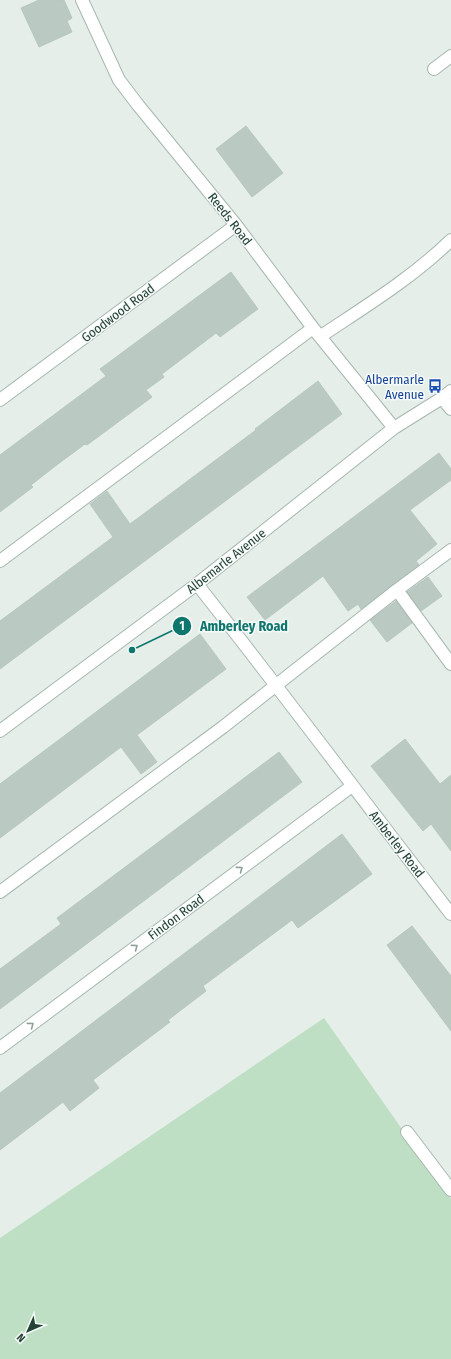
<svg xmlns="http://www.w3.org/2000/svg" width="451" height="1359" viewBox="0 0 451 1359" font-family="'Fira Sans Condensed',sans-serif">
<style>
.green{fill:#bedfc4}
.building{fill:#bac9c2;stroke:#b7c8bf}
.lines{fill:none;stroke-linecap:round;stroke-linejoin:round}
.minor-casing{stroke:#a7b7b0;stroke-width:14}
.minor{stroke:#fff;stroke-width:12}
.oneway{stroke:#91a09a}
.labels{text-anchor:middle;dominant-baseline:central;stroke-width:3;stroke-linejoin:round;paint-order:stroke}
.street-label{font-size:13px;fill:#234136;stroke:#f6faf8}
.transit-label{font-size:13px;fill:#164399;stroke:#f6faf8;text-anchor:end}
.leader{fill:none;stroke:#0f766e;stroke-width:1.5}
.callout-dot{fill:#0f766e;stroke:#f6faf8;stroke-width:1.5}
.mark-label{font-size:12px;text-anchor:middle;font-weight:bold;fill:#fff}
.callout-label{font-size:14px;text-anchor:middle;font-weight:bold;fill:#0f766e;stroke:#f6faf8;stroke-width:3;stroke-linejoin:round;paint-order:stroke}
</style>
<rect width="100%" height="100%" fill="#e5eee9"/>
<!-- green -->
<path class="green" d="M 324,1018 L 451,1199 L 451,1359 L 0,1359 L 0,1238 Z"/>
<!-- building -->
<path class="building" d="M 39,0 L 64,0 L 72,18 L 67,21 L 72,32 L 39,47 L 21,8 Z
M 246,126 L 283,173 L 252,197 L 216,149 Z
M 231,272 L 258,309 L 220,337 L 216,333 L 162,374 L 164,377 L 146,390 L 152,397 L 87,445 L 85,444 L 58,464 L 31,485 L 33,487 L 0,512 L 0,455 L 106,376 L 100,369 Z
M 318,381 L 342,414 L 0,669 L 0,621 L 113,537 L 90,504 L 107,491 L 130,524 L 256,430 L 255,429 Z
M 439,453 L 451,469 L 451,480 L 410,510 L 437,544 L 416,561 L 419,565 L 361,609 L 358,604 L 348,611 L 323,576 L 265,620 L 247,597 Z
M 428,577 L 442,596 L 421,611 L 407,592 Z
M 396,601 L 412,623 L 387,642 L 370,620 Z
M 200,634 L 226,669 L 137,735 L 157,762 L 141,774 L 121,747 L 0,838 L 0,784 Z
M 405,739 L 440,784 L 451,775 L 451,851 L 431,824 L 423,831 L 371,766 Z
M 279,752 L 302,782 L 0,1009 L 0,969 L 61,924 L 57,918 Z
M 342,834 L 372,874 L 298,928 L 292,920 L 203,986 L 206,991 L 168,1020 L 170,1022 L 93,1080 L 99,1088 L 70,1111 L 63,1102 L 0,1150 L 0,1093 Z
M 412,926 L 451,976 L 451,1031 L 387,945 Z"/>
<g class="lines">
<defs>
<path id="minor" d="M 82,0 L 119,80 L 138,105 L 236,225 L 313,328 L 394,428
M 434,69 L 451,56
M 321,336 C 366,306 412,278 451,240
M 442,398 L 451,409
M 0,400 L 236,225
M 0,561 L 313,328
M 197,584 C 283,693 366,804 451,914
M 397,590 L 451,664
M 0,731 L 197,584 L 394,428 L 442,398 L 451,391
M 0,892 L 223,727 L 397,590 L 451,550
M 0,1048 L 352,786
M 407,1132 L 451,1190"/>
</defs>
<!-- minor casing -->
<use href="#minor" class="minor-casing"/>
<!-- minor -->
<use href="#minor" class="minor"/>
</g>
<!-- one-way arrows -->
<defs><path id="oneway-chevron" d="M-2-3.5L2.5 0L-2 3.5" fill="none" stroke-width="1.6" stroke-linecap="round" stroke-linejoin="round"/></defs>
<g class="oneway">
<use href="#oneway-chevron" transform="translate(240 869) rotate(-37)"/>
<use href="#oneway-chevron" transform="translate(135 947) rotate(-37)"/>
<use href="#oneway-chevron" transform="translate(31 1025) rotate(-37)"/>
</g>
<!-- icons -->
<defs>
<symbol id="bus-bare" viewBox="-9 -9 18 18"><path d="M-5-6H5V4H4V6H2V4H-2V6H-4V4H-5ZM-3.5-4V0h7V-4ZM-3.5 1.2v1.5H-2V1.2ZM2 1.2v1.5H3.5V1.2Z" fill="#1a4fb4" stroke="#f6faf8" stroke-width="2.5" paint-order="stroke"/></symbol>
</defs>
<g fill-rule="evenodd">
<use href="#bus-bare" x="425" y="376" width="20" height="20"/>
</g>
<g class="labels">
<!-- street labels -->
<g class="street-label">
<text transform="translate(230 219) rotate(52)">Reeds Road</text>
<text transform="translate(118 313) rotate(-37)">Goodwood Road</text>
<text transform="translate(226 561) rotate(-38)">Albemarle Avenue</text>
<text transform="translate(397 844) rotate(52)">Amberley Road</text>
<text transform="translate(176 917) rotate(-37)">Findon Road</text>
</g>
<!-- transit labels -->
<g class="transit-label">
<text x="424" y="379">Albermarle<tspan x="424" dy="15">Avenue</tspan></text>
</g>
</g>
<!-- callouts -->
<path class="leader" d="M132 650L182 626"/>
<g class="callout-dot">
<circle cx="132" cy="650" r="4"/>
<circle cx="182" cy="626" r="10"/>
</g>
<g class="mark-label">
<text x="182" y="630">1</text>
</g>
<g class="callout-label">
<text x="244" y="631">Amberley Road</text>
</g>
<!-- north arrow -->
<g transform="translate(28 1331) rotate(225)" stroke="#f6faf8" stroke-width="3" paint-order="stroke">
<path d="M0-3L7 15L0 10L-7 15Z" fill="#234136"/>
<text y="-6" font-size="11" font-weight="bold" text-anchor="middle" fill="#234136">N</text>
</g>
</svg>
